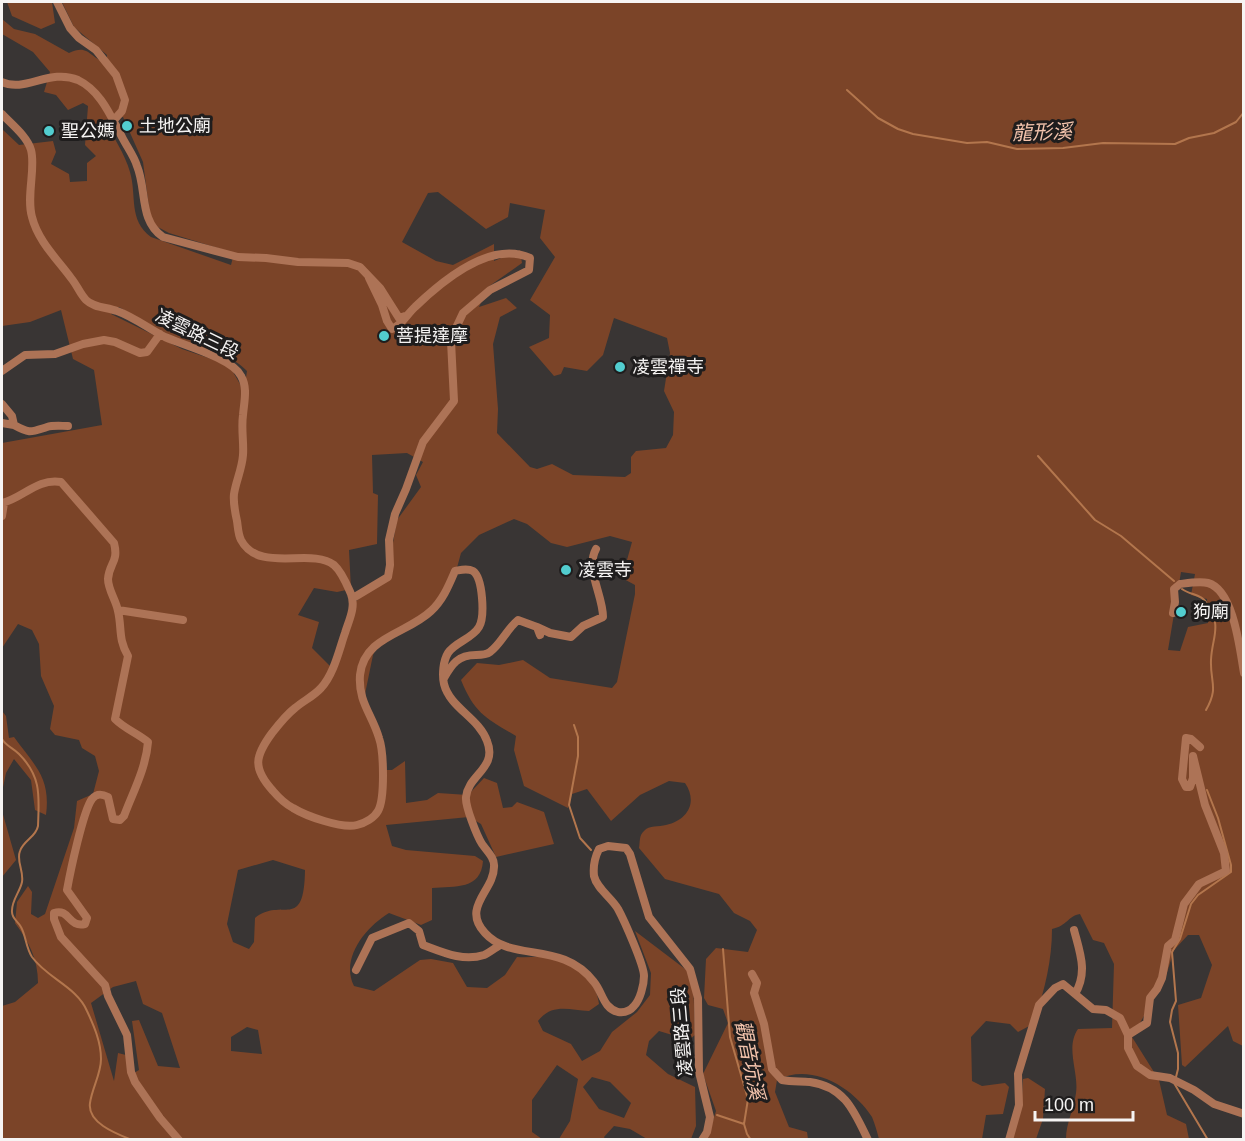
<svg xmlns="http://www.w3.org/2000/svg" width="1245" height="1141" viewBox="0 0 1245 1141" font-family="Arial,'Noto Sans TC',sans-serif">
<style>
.green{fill:#7b4428;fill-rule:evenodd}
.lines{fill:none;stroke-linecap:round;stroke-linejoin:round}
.stream{stroke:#b3764d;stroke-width:2}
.minor{stroke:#ad7356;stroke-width:8}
.poi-dot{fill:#52cdcf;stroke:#1f1d1d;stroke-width:2}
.labels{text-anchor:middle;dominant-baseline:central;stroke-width:6;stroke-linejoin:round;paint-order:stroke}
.poi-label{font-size:18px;fill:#f6f4f3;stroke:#1f1d1d;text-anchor:start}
.street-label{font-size:18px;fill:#f6f4f3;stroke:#1f1d1d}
.water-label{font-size:20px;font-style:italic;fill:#f3c3ac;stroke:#1f1d1d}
</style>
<rect width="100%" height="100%" fill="#393534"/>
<!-- green -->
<path class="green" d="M 2,2 L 52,2 L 55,23 L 41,29 L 12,16 L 7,2 Z
M 62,2 L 1243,2 L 1243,1046 L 1233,1041 L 1228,1026 L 1185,1067 L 1182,1065 L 1178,1005 L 1201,998 L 1212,965 L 1199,935 L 1188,935 L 1174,950 L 1165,979 L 1132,1037 L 1159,1080 L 1167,1115 L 1186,1124 L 1189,1139 L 1066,1139 C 1066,1123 1074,1109 1076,1093 C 1079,1072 1065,1048 1078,1029 L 1112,1028 L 1114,964 L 1104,943 L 1093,940 L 1080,914 C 1068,916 1067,926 1052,929 C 1052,962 1044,993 1033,1024 L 1018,1032 L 1010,1024 L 986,1021 L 971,1037 L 972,1081 L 982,1086 L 1005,1083 L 1009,1087 L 1003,1114 L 986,1115 L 982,1139 L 879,1139 C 877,1132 875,1124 872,1117 C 853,1087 811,1062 777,1080 L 775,1092 L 789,1127 L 807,1132 L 808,1139 L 707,1139 L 716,1111 L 703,1074 L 728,1023 L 723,1009 L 708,1005 L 704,998 L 706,959 L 716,948 L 748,952 L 757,930 L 750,921 L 734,913 L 719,894 L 665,879 L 639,848 C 640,842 639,835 644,831 C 649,825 659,827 666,825 C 688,820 698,802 685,783 L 669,781 L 640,795 L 611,821 L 587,789 L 572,794 L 568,808 L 524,786 L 514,750 L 516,736 C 486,718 475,714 461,680 L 477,663 L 499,665 L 523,660 L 550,678 L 612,688 L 617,682 L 635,594 L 635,585 L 622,578 L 632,542 L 610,536 L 567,547 L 551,543 L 527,524 L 514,519 L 479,535 L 461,553 L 452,586 L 442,600 L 376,648 L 373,655 L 365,694 L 384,770 L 392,770 L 405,761 L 406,803 L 427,800 L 438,793 L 468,795 L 484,778 L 497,783 L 503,808 L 512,807 L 517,802 L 544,812 L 554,844 L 496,857 L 481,824 L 469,817 L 386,825 L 392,846 L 406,850 L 475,856 L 483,861 C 481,890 455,886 432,888 L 432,920 L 421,925 L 389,913 C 366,927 340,958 354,986 L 374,991 L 420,960 L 431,959 L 453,963 L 467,987 L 487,988 L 505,975 L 517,957 C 530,958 549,955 560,960 C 579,968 597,983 599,1004 L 589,1011 C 569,1010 552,1003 538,1021 L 543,1031 L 571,1044 L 582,1061 L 600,1051 L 612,1032 L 637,1012 L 650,995 L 651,973 L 635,931 L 693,975 L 695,1035 L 689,1040 L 659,1031 L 649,1041 L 646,1055 L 668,1074 L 695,1087 L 696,1126 L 691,1139 L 647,1139 L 630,1129 L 614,1126 L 604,1137 L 605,1139 L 559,1139 L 570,1121 L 578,1079 L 557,1065 L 532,1100 L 532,1132 L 542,1139 L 2,1139 L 2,1006 L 15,1002 L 38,983 C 38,959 29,942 15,923 L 17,902 L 28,886 L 32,892 L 31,914 L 38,918 L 45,914 L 74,828 L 77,801 L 93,794 L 99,771 L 95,756 L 82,748 L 79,740 L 55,735 L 50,729 L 54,706 L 41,676 L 39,644 L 32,630 L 18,624 L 2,648 L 2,443 L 102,425 L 94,370 L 73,359 L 61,310 L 30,322 L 2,326 L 2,129 L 19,145 L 53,141 L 56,152 L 51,164 L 69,174 L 70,182 L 87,181 L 87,163 L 96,156 L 85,145 L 88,106 L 83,103 L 68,110 L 56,95 L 44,92 L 50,72 L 33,52 L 2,34 L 2,19 L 14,29 L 35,34 L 69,53 C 89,43 89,58 107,63 L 107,55 L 74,27 ZM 123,117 L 143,162 L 150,215 L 154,225 L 169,233 L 234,253 L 231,265 L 151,237 C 128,220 137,196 130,172 C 125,154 113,137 105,120 ZM 438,192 L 486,229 L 508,217 L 510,203 L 545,210 L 540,238 L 555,257 L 530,300 L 550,315 L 549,338 L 529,347 L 554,376 L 561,374 L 564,367 L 587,371 L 603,355 L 614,318 L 667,338 L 670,353 L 664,391 L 674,412 L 673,435 L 666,448 L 636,451 L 631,457 L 631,473 L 625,477 L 573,475 L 552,464 L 537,469 L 530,467 L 497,433 L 498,409 L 493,344 L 500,317 L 517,308 L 506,298 L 479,307 L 488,287 L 522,263 L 520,250 L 494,261 L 494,244 L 453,265 L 436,261 L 402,242 L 428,193 ZM 119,307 C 137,317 156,331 176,339 C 200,349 228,351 247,371 L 244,391 L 229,365 L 182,349 L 111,314 ZM 407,453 L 423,462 L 416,475 L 421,487 L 397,520 L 387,577 L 351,605 L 331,667 L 312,648 L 319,622 L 298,615 L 314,588 L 337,592 L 351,589 L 349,550 L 377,544 L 378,495 L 373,493 L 372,455 ZM 1181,572 L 1195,574 L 1191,595 L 1207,599 L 1208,623 L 1188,627 L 1180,651 L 1168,650 ZM 273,860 L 305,870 C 304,933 282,896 255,918 L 254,942 L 249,949 L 233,942 L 227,924 L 238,870 ZM 136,981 L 143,1004 L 162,1013 L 180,1068 L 158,1066 L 139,1020 L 132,1021 L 139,1070 L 134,1073 L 130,1056 L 118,1053 L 114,1081 L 91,1003 L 113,987 ZM 247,1027 L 258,1030 L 262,1054 L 231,1051 L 231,1037 ZM 592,1077 L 610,1082 L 631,1103 L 624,1118 L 599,1109 L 583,1087 Z
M 2,711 L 6,716 L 9,738 L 14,737 C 34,765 51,777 46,815 L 35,810 L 31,780 L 14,759 L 6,773 L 2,792 Z
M 2,811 L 16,860 L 2,877 Z
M 1028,1078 L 1045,1089 L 1043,1119 L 1036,1139 L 1006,1140 L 1022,1096 L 1023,1079 Z"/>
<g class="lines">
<!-- stream -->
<path class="stream" d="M 847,90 L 878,118 L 898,129 L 913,134 L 967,143 L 987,142 L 1017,149 L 1063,148 L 1103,143 L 1175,144 L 1189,138 L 1214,133 L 1236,122 L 1244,112
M 1038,456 L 1095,520 L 1121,536 L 1174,581
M 1182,589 C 1190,595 1201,594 1206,602 C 1223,627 1212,636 1211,660 C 1210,683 1219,687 1206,710
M 574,725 L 578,737 L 578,756 L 569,805 L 580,838 L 591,850
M 2,739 C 6,746 13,748 19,754 C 42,777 39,797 38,826 C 36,837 24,840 20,851 C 16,861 24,871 22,882 C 20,892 11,901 12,912 C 12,919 18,921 21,927 C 26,936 26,948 32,957 C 47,978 77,987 87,1011 C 94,1026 101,1042 101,1059 C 101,1074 92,1088 90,1103 C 87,1123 117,1134 132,1140
M 723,949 L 730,1037 L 748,1099 L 744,1124 L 747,1134 L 751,1140
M 1176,1077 L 1178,1069 L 1178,1053 L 1170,1022 L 1172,1010 L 1176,1001 L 1172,952 L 1180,939 L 1191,904 L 1198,895 L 1231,872 L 1231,865 L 1218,818 L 1207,790
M 1174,1083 L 1208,1140
M 717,1115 L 744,1124"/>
<!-- minor -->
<path class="minor" d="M 57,2 L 70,28 L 79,38 L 96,50 L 116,75 L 125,100 L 122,111 L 114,120
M 2,82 C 25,93 50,68 78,80 C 101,91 111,117 122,137 C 127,147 134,156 137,166 C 147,190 139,221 163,237 L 238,257 L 266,258 L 298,262 L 348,263 L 360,267 L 380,288 L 399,318 L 405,316
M 2,114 C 11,124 27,136 31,150 C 36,168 26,196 32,217 C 38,241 57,259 71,278 C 77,285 80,294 86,300 C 94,308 107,307 117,311 C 134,317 149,329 165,337 C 183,345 232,358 241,376 C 248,388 244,402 243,415 C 241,429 244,442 243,455 C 242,469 236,481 234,494 C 233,503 235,512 237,521 C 238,527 238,534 241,540 C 259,574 311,547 334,565 C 342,572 347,585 351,594 C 356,607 349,620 345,633 C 339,650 334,674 321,688 C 314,696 303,701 295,708 C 286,715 279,724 272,733 C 255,756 252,768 273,791 C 279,798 285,804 293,808 C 306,816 342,829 357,825 C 365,823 374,818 378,811 C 385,799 384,752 379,738 C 372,714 358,702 360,675 C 364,636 407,634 431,611 C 443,600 449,585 455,571 C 461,570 467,568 473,571 C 483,578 485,617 479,627 C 472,639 455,642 448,653 C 443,661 442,675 444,684 C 450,708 479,718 487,741 C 498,768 468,775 466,797 C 465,806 477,836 482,844 C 487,851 495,858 494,867 C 494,891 461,907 485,933 C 512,963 562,940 594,982 C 603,993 603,1008 618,1012 C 625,1013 630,1011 634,1006 C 640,1000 644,985 644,976 C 644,965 624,920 618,909 C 611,897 597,889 594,876 C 593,867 595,857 599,849 L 608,846 L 626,848 L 630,854 L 649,917 L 690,969 L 698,998 L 699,1072 L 710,1117 L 707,1132 L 702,1140
M 2,371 L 25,355 L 55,354 L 83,344 L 104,340 L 115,342 L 140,353 L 147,352 L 160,334
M 2,404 L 12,416 L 14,425 L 2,423
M 14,425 C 30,434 31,432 47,427 C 53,425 61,426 68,426
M 2,503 C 23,498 37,478 61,482 L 114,543 C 119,562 109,563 108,579 C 108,590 116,600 118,611 C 122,628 118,639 128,656 L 115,719 C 125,729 137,733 148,742 C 146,768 133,792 124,816 L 120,820 L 113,819 L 108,797 C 102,794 97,793 92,799 C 83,811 70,873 67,890 L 87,918 L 85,924 C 68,928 70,908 54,913 L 54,919 L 61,937 L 105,985 L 108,996 L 127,1035 L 131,1072 L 135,1082 L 160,1118 L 179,1140
M 2,516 L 4,503
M 353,598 L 388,577 L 390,565 L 389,540 L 395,514 L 406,489 L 423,442 L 454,401 L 451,341 L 455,330 L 463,313 L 490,290 L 529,270 L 530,258 C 491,240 442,281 415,307 C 408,313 401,326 392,329 L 387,321 L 382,305 L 369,278
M 118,610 L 183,620
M 1173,613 L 1175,602 L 1174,589 L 1180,584 C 1188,583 1200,581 1208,583 C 1234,590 1240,651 1244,673
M 537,627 L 550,633 L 571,637 L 583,626 L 603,617 C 603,595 585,569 596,549
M 444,678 C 452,664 458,655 476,655 C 481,655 486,655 490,652 C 501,644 507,629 518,620 L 537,627 L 540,635
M 1200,747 L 1191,739 L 1186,738 L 1182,779 L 1186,787 L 1190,787 L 1193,778 L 1193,756 L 1205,805 L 1224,853 L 1226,871 L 1199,884 L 1184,904 L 1175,940 L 1168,946 L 1162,978 L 1157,989 L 1150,998 L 1147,1023 L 1128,1035 L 1128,1048 L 1137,1066 L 1150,1075 L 1170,1078 L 1194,1090 L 1214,1104 L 1244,1114
M 1074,930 C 1080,953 1088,972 1075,994
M 356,970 L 372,938 L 409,923 L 419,931 L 423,945 C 442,952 463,962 484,955 C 489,953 495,948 500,945
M 752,974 L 757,983 L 754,993 L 764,1024 L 772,1069 L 782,1080 C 792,1082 801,1081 810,1082 C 845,1087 854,1111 868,1140
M 1009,1140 L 1019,1105 L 1018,1074 L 1039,1005 L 1055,988 L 1063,984 L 1093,1009 L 1106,1010 L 1120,1018 L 1128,1035"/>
</g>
<!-- markers -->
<g class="poi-dot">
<circle cx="127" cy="126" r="6"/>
<circle cx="49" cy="131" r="6"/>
<circle cx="384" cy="336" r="6"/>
<circle cx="620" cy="367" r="6"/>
<circle cx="566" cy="570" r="6"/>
<circle cx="1181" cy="612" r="6"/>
</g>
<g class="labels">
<!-- poi labels -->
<g class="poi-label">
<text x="139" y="126">土地公廟</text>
<text x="61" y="131">聖公媽</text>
<text x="396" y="336">菩提達摩</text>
<text x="632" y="367">凌雲禪寺</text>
<text x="578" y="570">凌雲寺</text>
<text x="1193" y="612">狗廟</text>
</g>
<!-- street labels -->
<g class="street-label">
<text transform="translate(197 334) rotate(26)">凌雲路三段</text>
<text transform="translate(682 1032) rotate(-95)">凌雲路三段</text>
</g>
<!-- water labels -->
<g class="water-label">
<text transform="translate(1042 132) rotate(-2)">龍形溪</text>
<text transform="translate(750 1060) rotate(79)">觀音坑溪</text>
</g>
</g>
<!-- border -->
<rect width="1245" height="1141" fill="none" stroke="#f6f4f3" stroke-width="6"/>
<!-- scale -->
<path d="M1035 1111v9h98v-9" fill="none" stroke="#f6f4f3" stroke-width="3"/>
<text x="1044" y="1111" font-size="18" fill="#f6f4f3" stroke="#1f1d1d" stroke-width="4.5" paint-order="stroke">100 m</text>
</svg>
